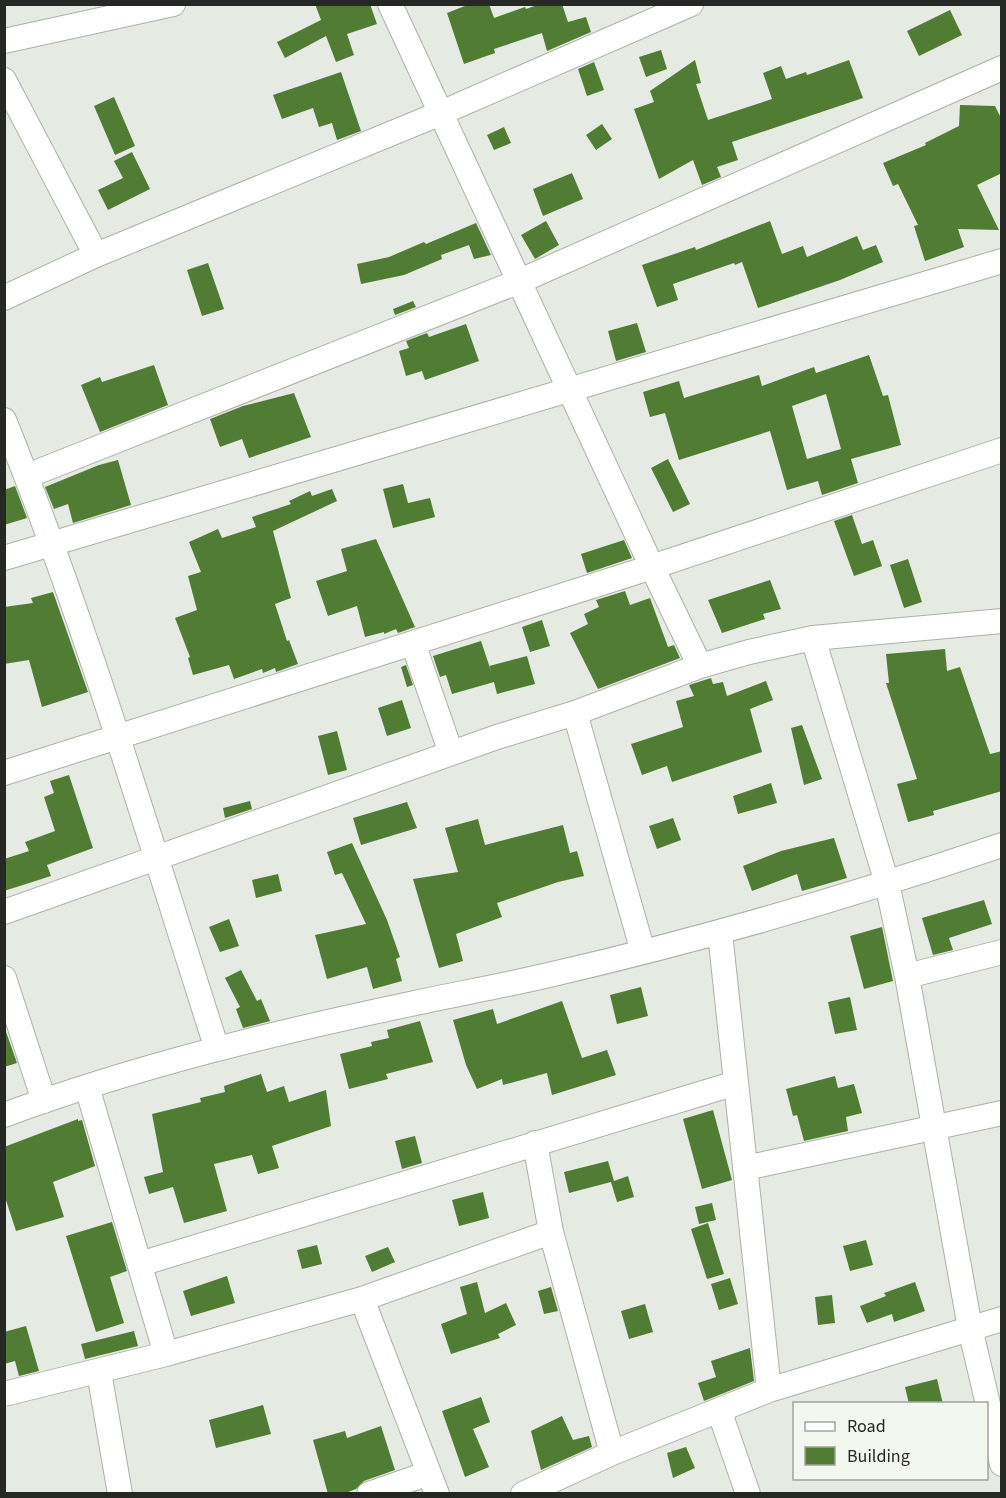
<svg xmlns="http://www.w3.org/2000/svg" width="1006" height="1498" viewBox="0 0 1006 1498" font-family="'Source Sans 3',sans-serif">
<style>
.building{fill:#517c34;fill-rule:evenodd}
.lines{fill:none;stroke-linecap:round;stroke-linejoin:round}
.street-casing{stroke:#acb1a9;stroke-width:26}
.street{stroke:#fff;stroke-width:24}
</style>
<rect width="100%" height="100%" fill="#e5ebe2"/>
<!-- building -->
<path class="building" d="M 315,4 L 370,4 L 377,24 L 347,34 L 354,55 L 336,62 L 326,36 L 285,58 L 277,42 L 321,20 Z
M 470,4 L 489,4 L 494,18 L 525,7 L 526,9 L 540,4 L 562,4 L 568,22 L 586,17 L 591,32 L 547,51 L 542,33 L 494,49 L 495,53 L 464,64 L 447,13 Z
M 950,10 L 962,35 L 919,56 L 907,31 Z
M 661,50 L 667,69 L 646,77 L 639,57 Z
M 695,60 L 701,83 L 696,84 L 708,120 L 772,99 L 763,73 L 781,66 L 786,79 L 806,72 L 807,75 L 849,60 L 863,98 L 732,142 L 738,160 L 717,167 L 721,177 L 702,185 L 693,160 L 659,179 L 634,109 L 654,102 L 650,91 Z
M 594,62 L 604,90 L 587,96 L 578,69 Z
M 341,72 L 361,131 L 337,140 L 332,123 L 319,127 L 313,108 L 282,119 L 273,95 Z
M 114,97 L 135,146 L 115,155 L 94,106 Z
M 960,105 L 995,106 L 1002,120 L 1002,173 L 977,185 L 999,230 L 958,229 L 964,247 L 925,261 L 914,226 L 918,225 L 898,184 L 893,186 L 883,163 L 926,145 L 925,143 L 959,126 Z
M 602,124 L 612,139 L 596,150 L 586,135 Z
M 504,127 L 511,143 L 494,150 L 487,135 Z
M 132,152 L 150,189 L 108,210 L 98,190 L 123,178 L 114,161 Z
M 572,173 L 583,199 L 543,216 L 533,189 Z
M 546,221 L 559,245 L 535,259 L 521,235 Z
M 770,221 L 782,254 L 803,246 L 807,257 L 857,236 L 863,250 L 876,245 L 883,262 L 840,280 L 758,308 L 742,262 L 735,265 L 734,263 L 673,284 L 678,300 L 657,307 L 642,265 L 695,247 L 696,250 Z
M 476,223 L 491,255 L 474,259 L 469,245 L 441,255 L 442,259 L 404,275 L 361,284 L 357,264 L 389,257 L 424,242 L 426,244 Z
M 208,263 L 224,309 L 202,316 L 187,270 Z
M 413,301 L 416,307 L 395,315 L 393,309 Z
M 637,323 L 646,352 L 616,361 L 608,331 Z
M 466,324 L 479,361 L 425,380 L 422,371 L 406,376 L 399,351 L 409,348 L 406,341 L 427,333 L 429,337 Z
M 869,355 L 883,396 L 888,395 L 901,445 L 851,459 L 858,483 L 822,495 L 818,481 L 787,490 L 770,431 L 679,460 L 665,413 L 650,417 L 643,392 L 679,381 L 684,398 L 759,375 L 762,386 L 814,367 L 816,373 ZM 826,394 L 841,449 L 807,459 L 792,406 Z
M 154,365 L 168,405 L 100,432 L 81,385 L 100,377 L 102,382 Z
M 294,393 L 311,437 L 249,458 L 242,439 L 220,447 L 210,419 L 243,406 Z
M 668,459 L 690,504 L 673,512 L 651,468 Z
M 118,460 L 131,505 L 73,523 L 68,504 L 54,509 L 45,487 L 99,465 Z
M 403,484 L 408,503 L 430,498 L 435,517 L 393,528 L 383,489 Z
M 15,486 L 27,518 L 4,525 L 4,490 Z
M 332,489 L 337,501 L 273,531 L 291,598 L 275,604 L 287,641 L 289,640 L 298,664 L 276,672 L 275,668 L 263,673 L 262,669 L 234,679 L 229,665 L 193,675 L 188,658 L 190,657 L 175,618 L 197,610 L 188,576 L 201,572 L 189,542 L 218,529 L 222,538 L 256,527 L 252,517 L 291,504 L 289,501 L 310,491 L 312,496 Z
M 852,515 L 862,544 L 873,540 L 882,566 L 854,576 L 834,521 Z
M 376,539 L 415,627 L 398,633 L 396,629 L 384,634 L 384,632 L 365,637 L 357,606 L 328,616 L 316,581 L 347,571 L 341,549 Z
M 624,540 L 632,558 L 587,573 L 581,554 Z
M 908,559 L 922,602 L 904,608 L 890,565 Z
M 770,580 L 781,609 L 763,614 L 765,619 L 722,633 L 708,600 Z
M 625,591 L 630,605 L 650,598 L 668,647 L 674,645 L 680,658 L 598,689 L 570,633 L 588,624 L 584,614 L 599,607 L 596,600 Z
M 53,592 L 88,692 L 42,707 L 29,660 L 4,664 L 4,607 L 33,603 L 31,598 Z
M 542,620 L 550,646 L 530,652 L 522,627 Z
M 481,641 L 491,671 L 489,666 L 527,656 L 535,684 L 497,694 L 494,682 L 452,694 L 446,675 L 440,677 L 433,656 Z
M 945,649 L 947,671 L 960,667 L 990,754 L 1002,751 L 1002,791 L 933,811 L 934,815 L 908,822 L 897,784 L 917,779 L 886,683 L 889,683 L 886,654 Z
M 406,665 L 413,685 L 407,687 L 401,667 Z
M 711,678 L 713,684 L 723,682 L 727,696 L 766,681 L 773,700 L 750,709 L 762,752 L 672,782 L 667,766 L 642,775 L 631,744 L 683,727 L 676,701 L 694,696 L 689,685 Z
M 402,700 L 411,728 L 387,736 L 378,708 Z
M 802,725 L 822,779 L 804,785 L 791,728 Z
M 337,731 L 347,770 L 328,775 L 318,736 Z
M 69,775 L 93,848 L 47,865 L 51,876 L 4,891 L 4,859 L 29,851 L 25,842 L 55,831 L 44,797 L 54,793 L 50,781 Z
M 771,783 L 777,803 L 738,814 L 733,796 Z
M 250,801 L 252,809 L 225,818 L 223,808 Z
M 407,802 L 417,828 L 361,845 L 353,818 Z
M 673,818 L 681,840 L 657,849 L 649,826 Z
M 478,819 L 485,845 L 563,825 L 570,853 L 577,851 L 584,876 L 558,882 L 497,903 L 502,917 L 456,934 L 463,961 L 439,968 L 413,879 L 458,872 L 445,828 Z
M 834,838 L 847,878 L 802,891 L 797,874 L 752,891 L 743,866 L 781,851 Z
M 352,843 L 387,920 L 400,957 L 396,959 L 402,981 L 373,989 L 367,967 L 327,979 L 315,935 L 366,924 L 342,873 L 335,875 L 327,852 Z
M 278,874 L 282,891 L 256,898 L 252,880 Z
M 984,900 L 992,924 L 949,938 L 953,950 L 933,955 L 922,918 Z
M 229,919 L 239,946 L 220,952 L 209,927 Z
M 882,927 L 893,981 L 864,989 L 850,936 Z
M 241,970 L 257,1001 L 261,999 L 270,1021 L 243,1028 L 236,1009 L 240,1007 L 225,978 Z
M 641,987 L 648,1016 L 617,1024 L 610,995 Z
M 850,997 L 857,1030 L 835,1034 L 828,1002 Z
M 562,1001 L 582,1058 L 607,1050 L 616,1075 L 552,1095 L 547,1073 L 503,1085 L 502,1079 L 477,1089 L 466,1065 L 453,1020 L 493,1009 L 497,1024 Z
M 420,1021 L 433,1062 L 386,1074 L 388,1079 L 349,1089 L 340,1054 L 372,1046 L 371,1042 L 389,1038 L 387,1030 Z
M 4,1026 L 17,1063 L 4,1067 Z
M 261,1074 L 267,1092 L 284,1086 L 289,1102 L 326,1090 L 331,1126 L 272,1146 L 279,1168 L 258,1174 L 252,1155 L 214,1164 L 227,1211 L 184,1223 L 173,1187 L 149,1194 L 144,1177 L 163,1172 L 152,1114 L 201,1102 L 200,1098 L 225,1092 L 224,1086 Z
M 835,1076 L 838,1088 L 854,1084 L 862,1113 L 846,1117 L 848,1131 L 804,1141 L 797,1115 L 793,1116 L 786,1089 Z
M 713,1110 L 732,1180 L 702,1189 L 683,1119 Z
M 78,1119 L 78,1121 L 82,1120 L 95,1166 L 53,1182 L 64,1217 L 16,1231 L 4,1194 L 4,1147 Z
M 415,1136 L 422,1163 L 402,1169 L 395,1141 Z
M 608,1161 L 614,1181 L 628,1176 L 634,1197 L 617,1202 L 611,1182 L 569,1193 L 564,1172 Z
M 483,1192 L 489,1218 L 459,1226 L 452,1200 Z
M 712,1203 L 716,1220 L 699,1224 L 695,1207 Z
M 112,1222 L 127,1271 L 110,1277 L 124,1323 L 96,1332 L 66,1236 Z
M 708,1223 L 724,1274 L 707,1279 L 691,1229 Z
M 866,1240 L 873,1265 L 850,1271 L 843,1246 Z
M 317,1245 L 322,1264 L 302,1269 L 297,1250 Z
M 388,1247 L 395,1262 L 372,1272 L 365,1256 Z
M 227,1276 L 235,1303 L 191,1316 L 183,1291 Z
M 730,1278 L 738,1304 L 719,1310 L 711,1284 Z
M 477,1282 L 485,1313 L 506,1303 L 516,1325 L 498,1334 L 500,1338 L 451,1354 L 441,1324 L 467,1314 L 460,1287 Z
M 915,1282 L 925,1311 L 894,1322 L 892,1314 L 867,1323 L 860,1306 L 886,1296 L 884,1293 Z
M 551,1287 L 558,1311 L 544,1314 L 538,1291 Z
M 832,1295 L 835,1323 L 818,1325 L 815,1297 Z
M 645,1304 L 653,1332 L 629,1339 L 621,1311 Z
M 26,1326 L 39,1371 L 19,1376 L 15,1361 L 4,1364 L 4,1332 Z
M 134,1331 L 138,1346 L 85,1359 L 81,1344 Z
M 750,1348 L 754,1381 L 704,1401 L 698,1383 L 716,1377 L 711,1361 Z
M 937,1379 L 943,1404 L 909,1404 L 905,1387 Z
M 481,1397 L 490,1422 L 473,1429 L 489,1467 L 465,1477 L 442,1411 Z
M 263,1405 L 271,1434 L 216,1448 L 209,1420 Z
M 562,1416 L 573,1440 L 589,1436 L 592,1447 L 541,1470 L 531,1431 Z
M 381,1426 L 395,1470 L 364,1481 L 356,1489 L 343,1494 L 328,1494 L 313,1440 L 345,1431 L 347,1438 Z
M 686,1447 L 695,1468 L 673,1478 L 667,1453 Z"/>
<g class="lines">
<defs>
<path id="street" d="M 390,4 L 652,567 L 700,666
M 4,41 L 173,4
M 4,80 L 96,255
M 4,298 L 96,255 L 441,113 L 691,4
M 4,420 C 87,625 149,838 217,1049
M 27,476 L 520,281 L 1002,68
M 4,558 L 1002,261
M 813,638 L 887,883 L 907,976 L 970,1328 L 1002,1464
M 413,643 L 451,753
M 575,713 L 643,952
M 4,773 L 652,567 L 1002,450
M 4,912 L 497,737 L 575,713 L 700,666 L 749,652 L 813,638 L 1002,621
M 720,933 L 769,1390
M 907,976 L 1002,952
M 4,978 L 44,1101
M 87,1087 L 166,1354
M 4,1115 C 137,1066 277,1032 415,1003 C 461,993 507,985 553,974 C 705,939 854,895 1002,845
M 535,1143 L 551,1232 L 612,1453
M 745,1168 L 1002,1113
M 140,1264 L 736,1083
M 362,1299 L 437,1494
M 99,1372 L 120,1494
M 4,1394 L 166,1354 L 362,1299 L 551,1232
M 719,1410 L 748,1494
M 369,1494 L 429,1473
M 523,1494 L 612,1453 L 769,1390 L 1002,1319"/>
</defs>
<!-- street casing -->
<use href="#street" class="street-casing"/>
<!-- street -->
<use href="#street" class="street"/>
</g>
<!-- border -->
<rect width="1006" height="1498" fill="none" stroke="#262825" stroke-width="12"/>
<!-- legend -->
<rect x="793" y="1402" width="195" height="78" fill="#f2f8ef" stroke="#a0a59e" stroke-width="1.5"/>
<rect x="805" y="1422" width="30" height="9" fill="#ffffff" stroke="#a0a59e" stroke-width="1.5"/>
<text x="847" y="1432" font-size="18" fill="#262825">Road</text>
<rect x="805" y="1447" width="30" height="18" fill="#517c34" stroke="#a0a59e" stroke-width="1.5"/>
<text x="847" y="1462" font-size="18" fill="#262825">Building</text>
</svg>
